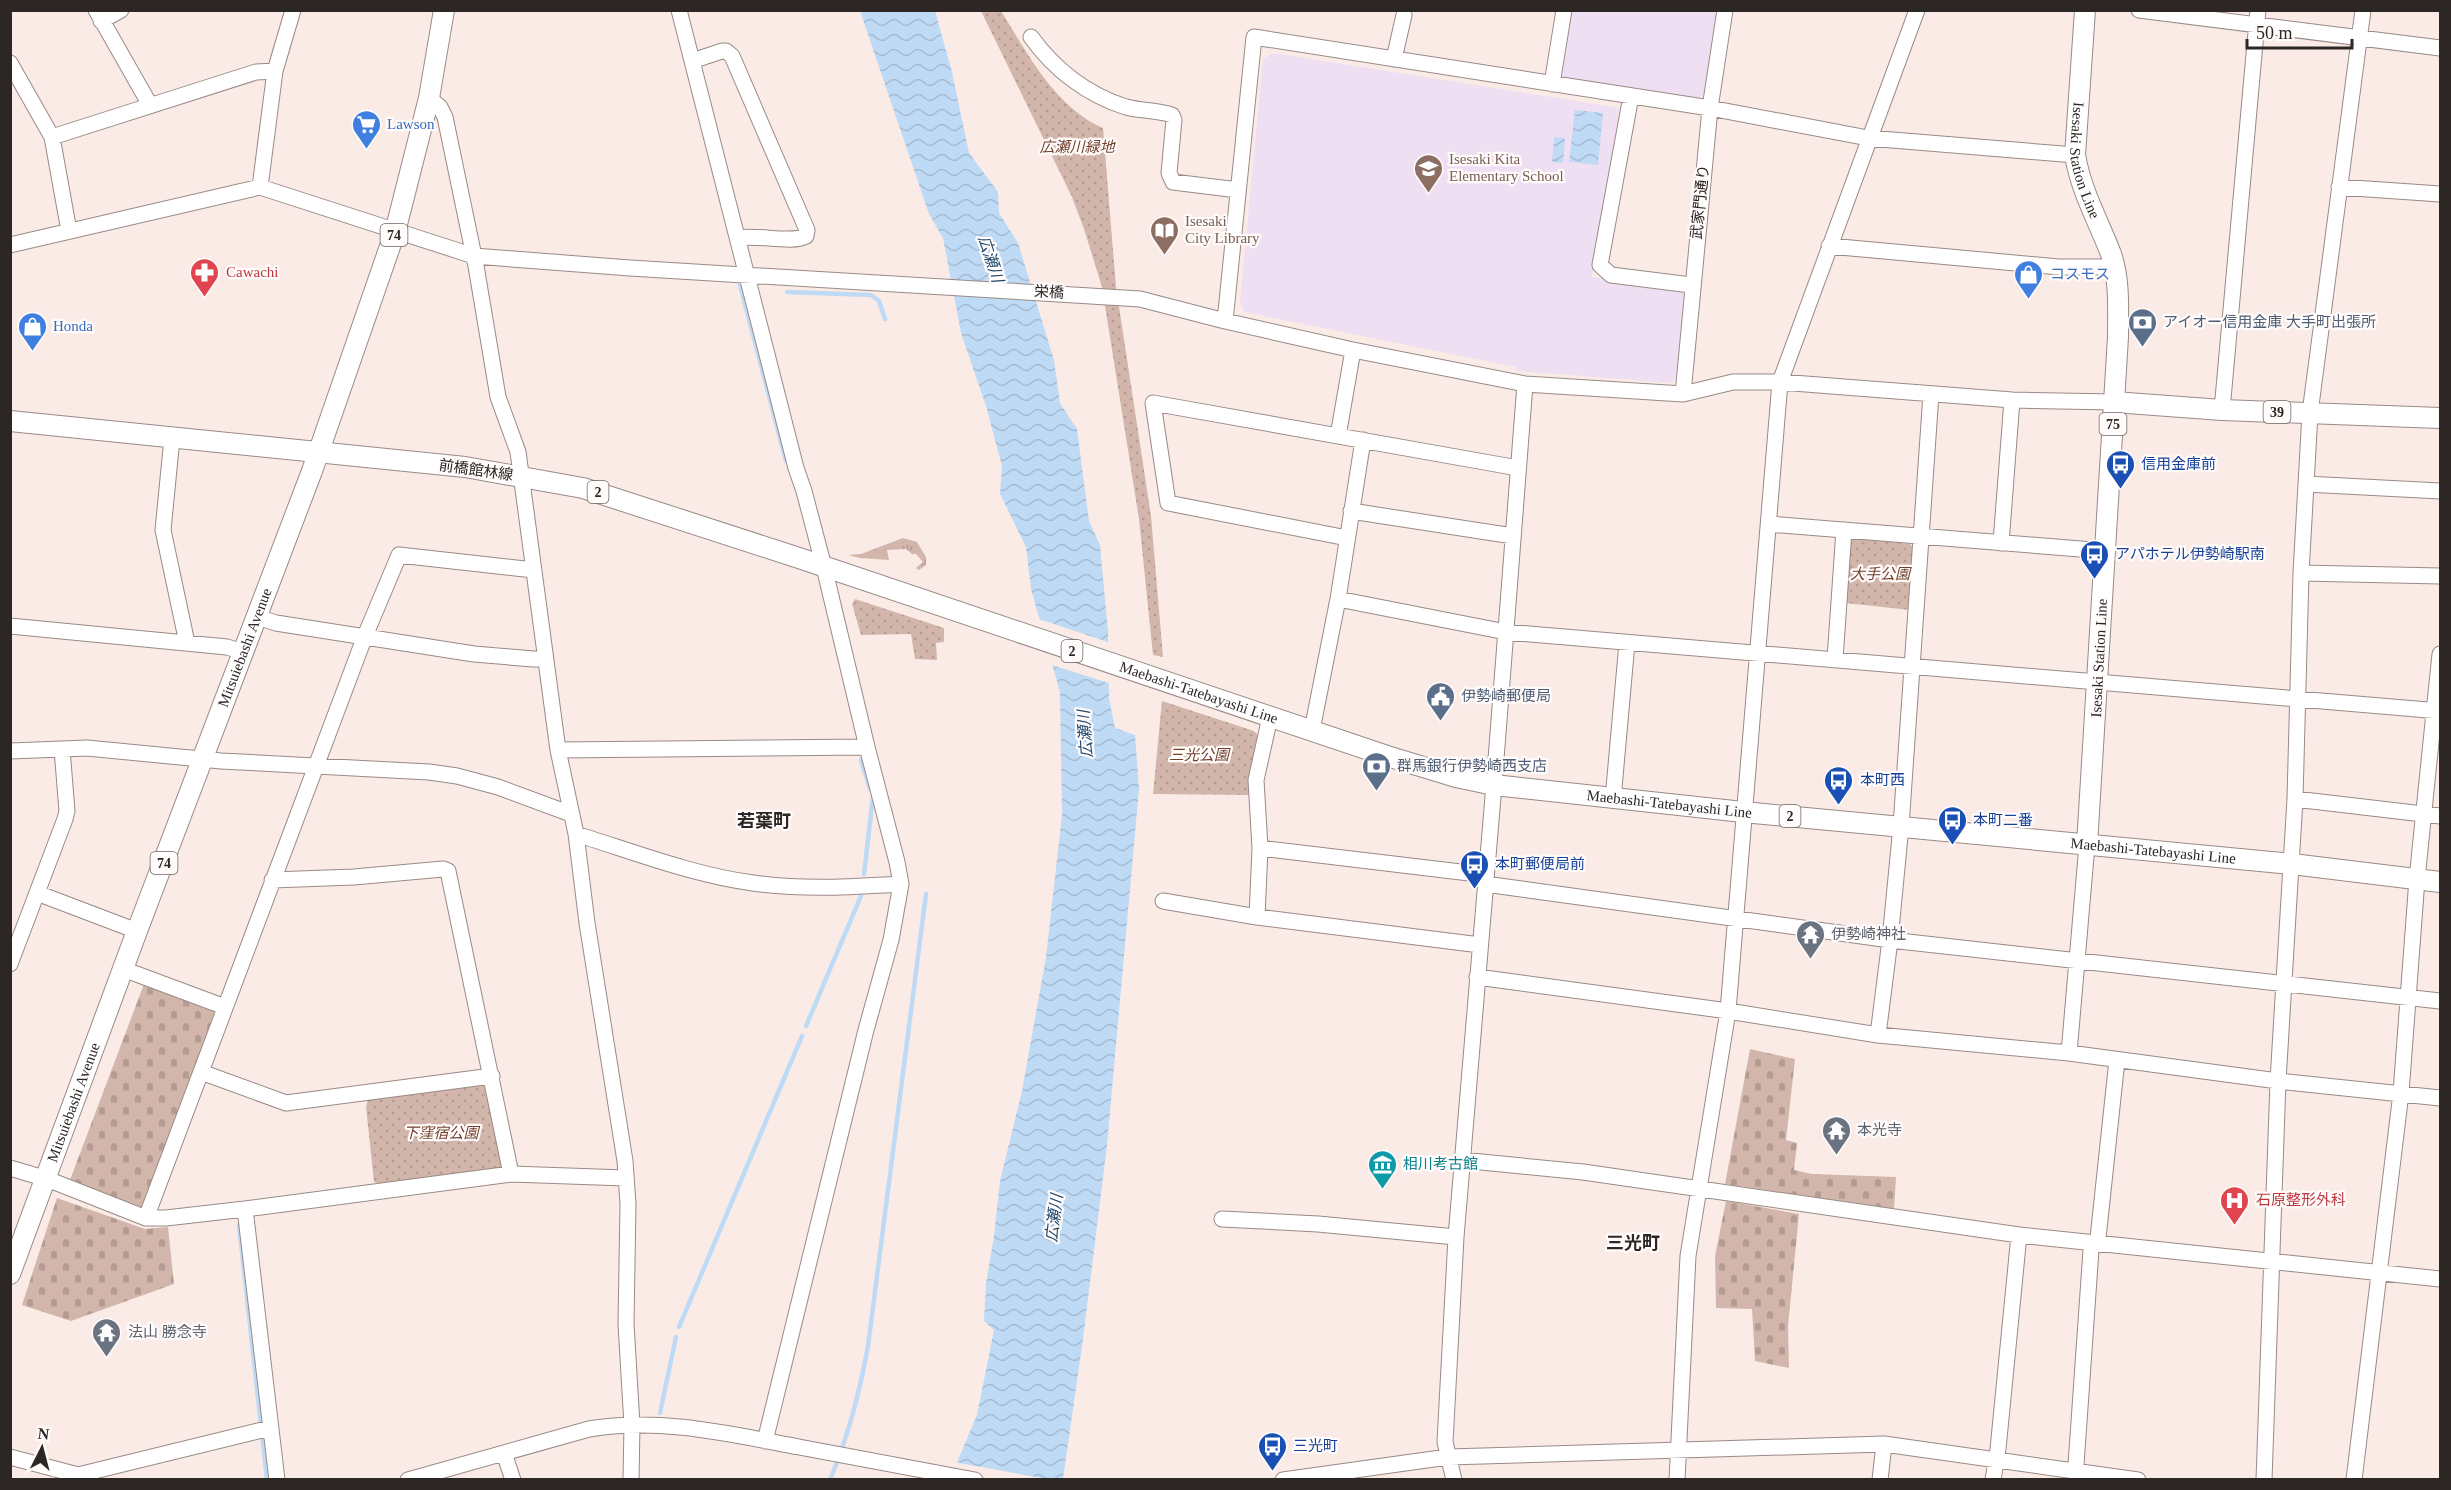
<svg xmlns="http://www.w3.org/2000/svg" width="2451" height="1490" viewBox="0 0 2451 1490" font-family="'Times New Roman','Noto Sans JP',serif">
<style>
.education{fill:#efdff2}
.grass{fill:url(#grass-tufts)}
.cemetery{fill:url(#cemetery-stones)}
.park{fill:url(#park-dots)}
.water{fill:url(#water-waves)}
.pier{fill:#fbebe6}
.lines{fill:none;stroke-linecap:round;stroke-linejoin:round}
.stream{stroke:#bfdaf5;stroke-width:4.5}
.minor-casing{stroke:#998a85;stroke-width:17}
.major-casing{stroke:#998a85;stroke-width:22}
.minor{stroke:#fff;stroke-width:15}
.major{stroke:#fff;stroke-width:20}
.labels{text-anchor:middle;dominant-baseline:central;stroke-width:4.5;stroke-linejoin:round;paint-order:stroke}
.shield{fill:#fffcfb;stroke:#6b6664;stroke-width:1.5}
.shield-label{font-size:14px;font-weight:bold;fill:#2c2624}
.shop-label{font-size:15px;fill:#366cbe;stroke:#fffcfb;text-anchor:start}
.park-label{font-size:15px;font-style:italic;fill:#723e2c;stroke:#fffcfb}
.education-label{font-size:15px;fill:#785e54;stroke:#fffcfb;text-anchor:start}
.street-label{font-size:15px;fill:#2c2624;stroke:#fffcfb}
.health-label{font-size:15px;fill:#be3a42;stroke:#fffcfb;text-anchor:start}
.service-label{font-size:15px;fill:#4e5e75;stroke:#fffcfb;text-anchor:start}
.transit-label{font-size:15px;fill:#164399;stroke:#fffcfb;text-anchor:start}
.worship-label{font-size:15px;fill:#5b616d;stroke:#fffcfb;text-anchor:start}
.culture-label{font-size:15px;fill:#0d838f;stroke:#fffcfb;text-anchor:start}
.water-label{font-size:16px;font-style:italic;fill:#1f486d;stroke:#fffcfb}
.quarter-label{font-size:18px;font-weight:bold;fill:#2c2624;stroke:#fffcfb}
</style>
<defs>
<pattern id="grass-tufts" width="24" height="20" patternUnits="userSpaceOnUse" patternTransform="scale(1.5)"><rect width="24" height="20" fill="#d3b6ab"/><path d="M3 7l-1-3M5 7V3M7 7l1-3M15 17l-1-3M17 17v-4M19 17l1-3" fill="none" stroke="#b59c93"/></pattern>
<pattern id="cemetery-stones" width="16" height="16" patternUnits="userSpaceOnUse" patternTransform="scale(1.5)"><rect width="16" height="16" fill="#d3b6ab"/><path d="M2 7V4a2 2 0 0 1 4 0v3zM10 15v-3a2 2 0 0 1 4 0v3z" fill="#b59c93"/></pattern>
<pattern id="park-dots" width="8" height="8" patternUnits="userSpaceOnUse" patternTransform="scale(1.5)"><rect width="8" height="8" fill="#d3b6ab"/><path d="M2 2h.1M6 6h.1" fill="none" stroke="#b59c93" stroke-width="1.8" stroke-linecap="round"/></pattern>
<pattern id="water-waves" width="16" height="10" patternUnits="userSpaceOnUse" patternTransform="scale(1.5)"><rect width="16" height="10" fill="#bfdaf5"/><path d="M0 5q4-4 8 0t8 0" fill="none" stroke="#a4bbd2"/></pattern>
</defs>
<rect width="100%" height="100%" fill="#fbebe6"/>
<!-- education -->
<path class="education" d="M 1569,11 L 1720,11 L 1707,91 L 1695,101 L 1639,88 L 1562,80 L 1558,75 Z
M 1273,53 L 1614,107 L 1619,110 L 1592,277 L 1682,289 L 1685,295 L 1676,379 L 1673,383 L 1517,371 L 1516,367 L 1244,312 L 1240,301 L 1263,59 Z"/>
<!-- grass -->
<path class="grass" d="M 903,538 L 917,542 L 926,557 L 926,565 L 919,570 L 916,568 L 923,562 L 916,554 L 912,554 L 906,549 L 887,550 L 889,560 L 860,558 L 848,555 L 861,554 Z"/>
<!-- cemetery -->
<path class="cemetery" d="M 144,984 L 215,1012 L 145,1208 L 140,1211 L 72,1184 L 70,1180 Z
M 1750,1049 L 1795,1059 L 1786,1140 L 1797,1143 L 1794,1170 L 1812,1174 L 1896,1177 L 1894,1209 L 1725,1184 Z
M 57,1198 L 145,1229 L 168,1227 L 174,1284 L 71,1321 L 22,1305 Z
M 1726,1201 L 1799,1214 L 1788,1326 L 1789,1368 L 1755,1361 L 1752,1309 L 1716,1308 L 1715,1256 Z"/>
<!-- park -->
<path class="park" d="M 981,11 L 1001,11 C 1028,54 1054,106 1103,128 L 1116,287 L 1151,516 L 1163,657 L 1153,655 L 1139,519 L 1102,287 L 1084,229 L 1072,197 Z
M 1854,538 L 1910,544 L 1915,549 L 1910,610 L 1845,603 L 1849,541 Z
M 855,599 L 944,628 L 944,642 L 936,643 L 937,660 L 915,659 L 911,634 L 861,635 L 852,604 Z
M 1162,701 L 1254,731 L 1259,736 L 1250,772 L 1250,795 L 1153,794 Z
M 482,1084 L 490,1088 L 505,1163 L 500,1169 L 382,1184 L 374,1182 L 366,1107 L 368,1099 Z"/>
<!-- water -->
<path class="water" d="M 860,11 L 935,11 L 952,72 L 969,153 L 998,192 L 999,213 L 1018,243 L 1054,360 L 1060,403 L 1077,429 L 1089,521 L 1100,545 L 1108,632 L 1109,698 L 1115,728 L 1135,735 L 1139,789 L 1107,1145 L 1083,1339 L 1063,1479 L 950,1479 L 977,1415 L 994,1330 L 984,1321 L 986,1284 L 994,1236 L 1000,1181 L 1022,1091 L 1046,957 L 1062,815 L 1060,692 L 1031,589 L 1026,547 L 1000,494 L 1002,466 L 986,406 L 961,333 L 943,238 L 929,214 Z
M 1575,110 L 1603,113 L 1598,165 L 1569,162 Z
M 1554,137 L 1565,138 L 1563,163 L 1552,162 Z"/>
<!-- pier -->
<path class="pier" d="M 1036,618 L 1111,643 L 1112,684 L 1049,664 Z
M 954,1462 L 1052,1480 L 947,1480 Z"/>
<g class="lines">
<!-- stream -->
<path class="stream" d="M 740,285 L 786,461
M 787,292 L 871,295 L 879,301 L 885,319
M 861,760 L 870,789
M 864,874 L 873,796
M 806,1026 L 861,896
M 239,1225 L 267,1480
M 679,1327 L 802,1036
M 660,1413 L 676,1337
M 830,1480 C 849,1434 859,1394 868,1346 L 926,894"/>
<defs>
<path id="minor" d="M 96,10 L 150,105
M 679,10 L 796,468 L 804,491 L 824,567 L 867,747 L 897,862 L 901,884 L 891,940 L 866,1030 L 765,1441
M 2139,10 L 2440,48
M 101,21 L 121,10
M 1031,37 C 1054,69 1087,95 1126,107 C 1141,111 1157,110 1172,115 L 1174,120 L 1169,173 L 1173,182 L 1238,190
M 1394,59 L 1404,15
M 692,61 L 722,51 L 726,51 L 732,56 L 807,230 L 806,236 C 792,244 757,234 738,238
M 10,63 L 52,137 L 69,231
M 1552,84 L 1564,10
M 1631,96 L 1600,265 L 1611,275 L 1691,285
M 429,98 L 440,107 L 445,117 L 476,266 L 498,397 L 518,452 L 558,750 L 576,834 L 587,923 L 625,1161 L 628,1204 L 626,1324 L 632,1425 L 631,1480
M 52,137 L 256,72 L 275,71
M 260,187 L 275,71 L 293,10
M 2339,187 L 2440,194
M 10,245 L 260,187 L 474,256 L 630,268 L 1140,299 L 1225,321 L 1353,350 L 1525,384 L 1683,394 L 1733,382 L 1780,382 L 2012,400 L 2114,402
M 1829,246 L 2059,267 L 2114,267
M 1225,321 L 1254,37 L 1710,108 L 1868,138 L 2075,155
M 1683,394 L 1710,108 L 1725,10
M 2222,410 L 2258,10
M 1338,436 L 1353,350
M 172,438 L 163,530 L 187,643
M 2306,484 L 2440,491
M 1351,511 L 1513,536
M 1769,524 L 2105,551
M 1347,538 L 1168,503 L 1153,403 L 1518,468
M 2001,543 L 2012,400
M 2301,573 L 2440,576
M 1338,599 L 1506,632 L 2440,711
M 257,617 L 276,623 L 474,654 L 533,659 L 545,658
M 10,626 L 227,647 L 243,652
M 1835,659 L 1844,530
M 1312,730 L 1338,599 L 1363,440
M 558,750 L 867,747
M 10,751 L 87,748 L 221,761 L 429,772 L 457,776 L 498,787 L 571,814
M 1613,799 L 1627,643
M 2295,799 L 2440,816
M 576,834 C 634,852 693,875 753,883 C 802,890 852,887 901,884
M 1260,848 L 1486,875
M 272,880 L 354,877 L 443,869 L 448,871 L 511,1174
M 1485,884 L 1890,940 L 2440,1001
M 37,893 L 137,931
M 1163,901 L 1257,917 L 1480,945
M 1257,917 L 1260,848 L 1256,780 L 1270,717
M 10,964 L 65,819 L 67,811 L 62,749
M 123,969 L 225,1007
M 1477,977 L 1728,1011 L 1878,1035 L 2069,1053 L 2278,1081 L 2440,1098
M 1878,1035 L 1890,940 L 1901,826 L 1931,394
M 2069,1053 L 2087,845
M 201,1072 L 286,1103 L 492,1076
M 1461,1160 L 1583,1172 L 2019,1235 L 2440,1279
M 10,1168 L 47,1179 L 146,1218 L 166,1218 L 245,1209 L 511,1174 L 626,1178
M 245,1209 L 277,1480
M 146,1218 L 365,636 L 399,555 L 534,570
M 1222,1219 L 1318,1224 L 1456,1237
M 504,1453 L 513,1480
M 10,1457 L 78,1475 L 270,1428
M 2075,1479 L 2091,1250 L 2098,1238 L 2117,1060
M 408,1480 L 589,1429 C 659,1417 730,1434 799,1447 C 857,1458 916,1469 975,1480
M 1283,1480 L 1448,1457 L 1884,1444 L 2138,1480
M 1454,1480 L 1445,1442 L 1456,1237 L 1494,785 L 1525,384
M 1677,1480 L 1688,1256 L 1728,1011 L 1780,382 L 1917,10
M 1880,1480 L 1884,1444
M 1993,1480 L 1998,1449 L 2019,1235
M 2264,1480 L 2278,1081 L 2295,799 L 2301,573 L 2310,413 L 2363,10
M 2354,1480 L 2401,1093 L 2417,879 L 2440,654"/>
<g id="major">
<path id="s1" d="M 2085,10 L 2075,155 C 2081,191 2098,220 2111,254 C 2120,280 2118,310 2118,337 L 2087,845"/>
<path d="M 2114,402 L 2222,410 L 2440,418"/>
<path id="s2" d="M 10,421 L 465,467 L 583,488 L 799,558 L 1387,756 L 1456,777 L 1494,785 L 1743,812 L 2292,864 L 2440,882"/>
<path id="s3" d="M 10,1274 L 137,931 L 312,471 L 395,232 L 429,98 L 444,10"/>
</g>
</defs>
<!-- minor casing -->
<use href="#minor" class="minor-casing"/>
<!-- major casing -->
<use href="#major" class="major-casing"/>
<!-- minor -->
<use href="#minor" class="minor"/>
<!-- major -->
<use href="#major" class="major"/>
</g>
<!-- icons -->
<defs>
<symbol id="supermarket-pin" viewBox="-11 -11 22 30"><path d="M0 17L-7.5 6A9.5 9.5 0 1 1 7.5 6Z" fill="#3f7fe0" stroke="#fffcfb"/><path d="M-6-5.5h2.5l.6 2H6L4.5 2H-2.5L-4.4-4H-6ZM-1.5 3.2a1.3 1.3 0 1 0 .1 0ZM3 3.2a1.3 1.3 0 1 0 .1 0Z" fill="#fff"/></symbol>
<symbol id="school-pin" viewBox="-11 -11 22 30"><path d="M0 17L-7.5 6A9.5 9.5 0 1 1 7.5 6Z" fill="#8d6e63" stroke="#fffcfb"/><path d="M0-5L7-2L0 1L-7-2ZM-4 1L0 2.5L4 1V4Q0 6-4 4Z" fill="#fff"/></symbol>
<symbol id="library-pin" viewBox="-11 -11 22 30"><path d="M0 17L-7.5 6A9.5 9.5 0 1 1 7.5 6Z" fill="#8d6e63" stroke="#fffcfb"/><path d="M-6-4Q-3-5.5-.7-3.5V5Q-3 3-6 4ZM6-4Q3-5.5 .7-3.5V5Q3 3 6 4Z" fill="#fff"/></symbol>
<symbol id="pharmacy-pin" viewBox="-11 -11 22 30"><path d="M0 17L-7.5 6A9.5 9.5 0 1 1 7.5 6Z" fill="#e0444e" stroke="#fffcfb"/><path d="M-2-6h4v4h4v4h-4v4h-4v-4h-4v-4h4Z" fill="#fff"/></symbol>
<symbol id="shop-pin" viewBox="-11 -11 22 30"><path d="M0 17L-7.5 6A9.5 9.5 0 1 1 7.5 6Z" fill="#3f7fe0" stroke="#fffcfb"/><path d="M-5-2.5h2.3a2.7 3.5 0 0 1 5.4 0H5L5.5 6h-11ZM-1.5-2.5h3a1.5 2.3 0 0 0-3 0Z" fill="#fff"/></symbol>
<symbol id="bank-pin" viewBox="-11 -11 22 30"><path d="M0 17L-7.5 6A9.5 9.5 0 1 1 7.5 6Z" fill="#5c6f8a" stroke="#fffcfb"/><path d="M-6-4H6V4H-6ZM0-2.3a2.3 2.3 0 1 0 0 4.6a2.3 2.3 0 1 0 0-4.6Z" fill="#fff"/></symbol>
<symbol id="bus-pin" viewBox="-11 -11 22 30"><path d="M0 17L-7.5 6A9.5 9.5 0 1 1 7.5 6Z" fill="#1a4fb4" stroke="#fffcfb"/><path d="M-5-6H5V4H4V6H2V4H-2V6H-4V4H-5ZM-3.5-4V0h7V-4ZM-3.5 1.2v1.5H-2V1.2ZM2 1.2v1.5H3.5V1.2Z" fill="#fff"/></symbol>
<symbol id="civic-pin" viewBox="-11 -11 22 30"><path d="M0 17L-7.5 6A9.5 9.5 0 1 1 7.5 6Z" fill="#5c6f8a" stroke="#fffcfb"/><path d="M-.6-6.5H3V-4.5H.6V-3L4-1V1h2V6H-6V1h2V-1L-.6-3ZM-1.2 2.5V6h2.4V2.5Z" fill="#fff"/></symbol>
<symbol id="temple-pin" viewBox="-11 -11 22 30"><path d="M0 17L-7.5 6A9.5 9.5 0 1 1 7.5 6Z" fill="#6b7280" stroke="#fffcfb"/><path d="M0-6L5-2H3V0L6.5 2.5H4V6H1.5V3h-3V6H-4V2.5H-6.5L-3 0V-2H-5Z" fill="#fff"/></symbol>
<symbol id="museum-pin" viewBox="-11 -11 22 30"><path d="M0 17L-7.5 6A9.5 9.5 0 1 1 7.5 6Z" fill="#0f9aa8" stroke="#fffcfb"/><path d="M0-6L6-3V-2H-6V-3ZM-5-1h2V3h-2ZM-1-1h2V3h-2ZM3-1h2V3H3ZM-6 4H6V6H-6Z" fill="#fff"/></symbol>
<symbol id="hospital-pin" viewBox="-11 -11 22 30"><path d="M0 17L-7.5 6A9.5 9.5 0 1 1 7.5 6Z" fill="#e0444e" stroke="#fffcfb"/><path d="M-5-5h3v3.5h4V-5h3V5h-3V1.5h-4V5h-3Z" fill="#fff"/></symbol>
</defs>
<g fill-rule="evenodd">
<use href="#supermarket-pin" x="350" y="108" width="33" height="45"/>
<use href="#school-pin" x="1412" y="152" width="33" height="45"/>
<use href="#library-pin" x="1148" y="214" width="33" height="45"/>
<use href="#pharmacy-pin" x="188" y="256" width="33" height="45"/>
<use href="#shop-pin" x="2012" y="258" width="33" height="45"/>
<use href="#bank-pin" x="2126" y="306" width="33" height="45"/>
<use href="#shop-pin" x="16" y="310" width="33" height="45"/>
<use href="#bus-pin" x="2104" y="448" width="33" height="45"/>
<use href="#bus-pin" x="2078" y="538" width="33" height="45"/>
<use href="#civic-pin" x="1424" y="680" width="33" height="45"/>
<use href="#bank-pin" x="1360" y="750" width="33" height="45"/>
<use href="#bus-pin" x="1822" y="764" width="33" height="45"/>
<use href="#bus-pin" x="1936" y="804" width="33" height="45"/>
<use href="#bus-pin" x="1458" y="848" width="33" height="45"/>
<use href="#temple-pin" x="1794" y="918" width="33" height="45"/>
<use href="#temple-pin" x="1820" y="1114" width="33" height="45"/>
<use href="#museum-pin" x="1366" y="1148" width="33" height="45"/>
<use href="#hospital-pin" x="2218" y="1184" width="33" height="45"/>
<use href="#temple-pin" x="90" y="1316" width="33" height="45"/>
<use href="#bus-pin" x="1256" y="1430" width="33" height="45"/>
</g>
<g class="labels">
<!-- shield labels -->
<g class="shield">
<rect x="380.5" y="224" width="27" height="22" rx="4.5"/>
<rect x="2263.5" y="401" width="27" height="22" rx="4.5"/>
<rect x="2099.5" y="413" width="27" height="22" rx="4.5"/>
<rect x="587.5" y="481" width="21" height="22" rx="4.5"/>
<rect x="1061.5" y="640" width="21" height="22" rx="4.5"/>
<rect x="1779.5" y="805" width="21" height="22" rx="4.5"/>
<rect x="150.5" y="852" width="27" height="22" rx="4.5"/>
</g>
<g class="shield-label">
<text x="394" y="235">74</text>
<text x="2277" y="412">39</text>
<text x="2113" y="424">75</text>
<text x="598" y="492">2</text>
<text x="1072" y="651">2</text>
<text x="1790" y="816">2</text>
<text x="164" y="863">74</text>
</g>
<!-- shop labels -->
<g class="shop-label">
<text x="387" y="124">Lawson</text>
<text x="2050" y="274">コスモス</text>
<text x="53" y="326">Honda</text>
</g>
<!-- park labels -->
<g class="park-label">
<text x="1077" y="147">広瀬川緑地</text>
<text x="1880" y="574">大手公園</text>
<text x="1199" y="755">三光公園</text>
<text x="441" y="1133">下窪宿公園</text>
</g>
<!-- education labels -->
<g class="education-label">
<text x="1449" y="159">Isesaki Kita<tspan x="1449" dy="17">Elementary School</tspan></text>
<text x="1185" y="221">Isesaki<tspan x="1185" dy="17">City Library</tspan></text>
</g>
<!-- street labels -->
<g class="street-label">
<text stroke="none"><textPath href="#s1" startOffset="152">Isesaki Station Line</textPath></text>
<text transform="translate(1700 202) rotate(-84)">武家門通り</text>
<text transform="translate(1049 292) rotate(3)">栄橋</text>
<text transform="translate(476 470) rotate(8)">前橋館林線</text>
<text stroke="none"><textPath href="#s3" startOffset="669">Mitsuiebashi Avenue</textPath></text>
<text transform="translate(2099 658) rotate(-87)">Isesaki Station Line</text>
<text stroke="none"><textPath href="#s2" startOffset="1226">Maebashi-Tatebayashi Line</textPath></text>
<text stroke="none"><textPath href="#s2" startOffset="1712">Maebashi-Tatebayashi Line</textPath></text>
<text stroke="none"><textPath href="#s2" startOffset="2198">Maebashi-Tatebayashi Line</textPath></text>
<text stroke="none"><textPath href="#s3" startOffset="183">Mitsuiebashi Avenue</textPath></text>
</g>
<!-- health labels -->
<g class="health-label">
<text x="226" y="272">Cawachi</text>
<text x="2256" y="1200">石原整形外科</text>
</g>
<!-- service labels -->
<g class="service-label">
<text x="2163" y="322">アイオー信用金庫 大手町出張所</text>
<text x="1461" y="696">伊勢崎郵便局</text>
<text x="1397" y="766">群馬銀行伊勢崎西支店</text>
</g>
<!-- transit labels -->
<g class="transit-label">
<text x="2141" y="464">信用金庫前</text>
<text x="2115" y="554">アパホテル伊勢崎駅南</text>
<text x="1860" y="780">本町西</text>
<text x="1973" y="820">本町二番</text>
<text x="1495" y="864">本町郵便局前</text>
<text x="1293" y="1446">三光町</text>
</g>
<!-- worship labels -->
<g class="worship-label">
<text x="1831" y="934">伊勢崎神社</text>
<text x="1857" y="1130">本光寺</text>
<text x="128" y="1332">法山 勝念寺</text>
</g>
<!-- culture labels -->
<g class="culture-label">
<text x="1403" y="1164">相川考古館</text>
</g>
<!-- water labels -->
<g class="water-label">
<text transform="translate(991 259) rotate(72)">広瀬川</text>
<text transform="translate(1085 734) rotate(-94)">広瀬川</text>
<text transform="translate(1054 1218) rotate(-83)">広瀬川</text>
</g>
<!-- quarter labels -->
<g class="quarter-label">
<text x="764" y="821">若葉町</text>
<text x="1633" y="1243">三光町</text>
</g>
</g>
<!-- border -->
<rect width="2451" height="1490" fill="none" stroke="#2c2624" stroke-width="24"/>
<!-- north arrow -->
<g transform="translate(42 1448) rotate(6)" stroke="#fffcfb" stroke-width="4.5" paint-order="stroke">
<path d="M0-4.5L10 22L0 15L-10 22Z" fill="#2c2624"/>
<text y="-9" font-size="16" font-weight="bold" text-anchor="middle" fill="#2c2624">N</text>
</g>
<!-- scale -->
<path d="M2247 39v9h105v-9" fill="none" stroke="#2c2624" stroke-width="3"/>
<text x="2256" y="39" font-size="18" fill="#2c2624" stroke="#fffcfb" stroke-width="4.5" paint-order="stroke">50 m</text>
</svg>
